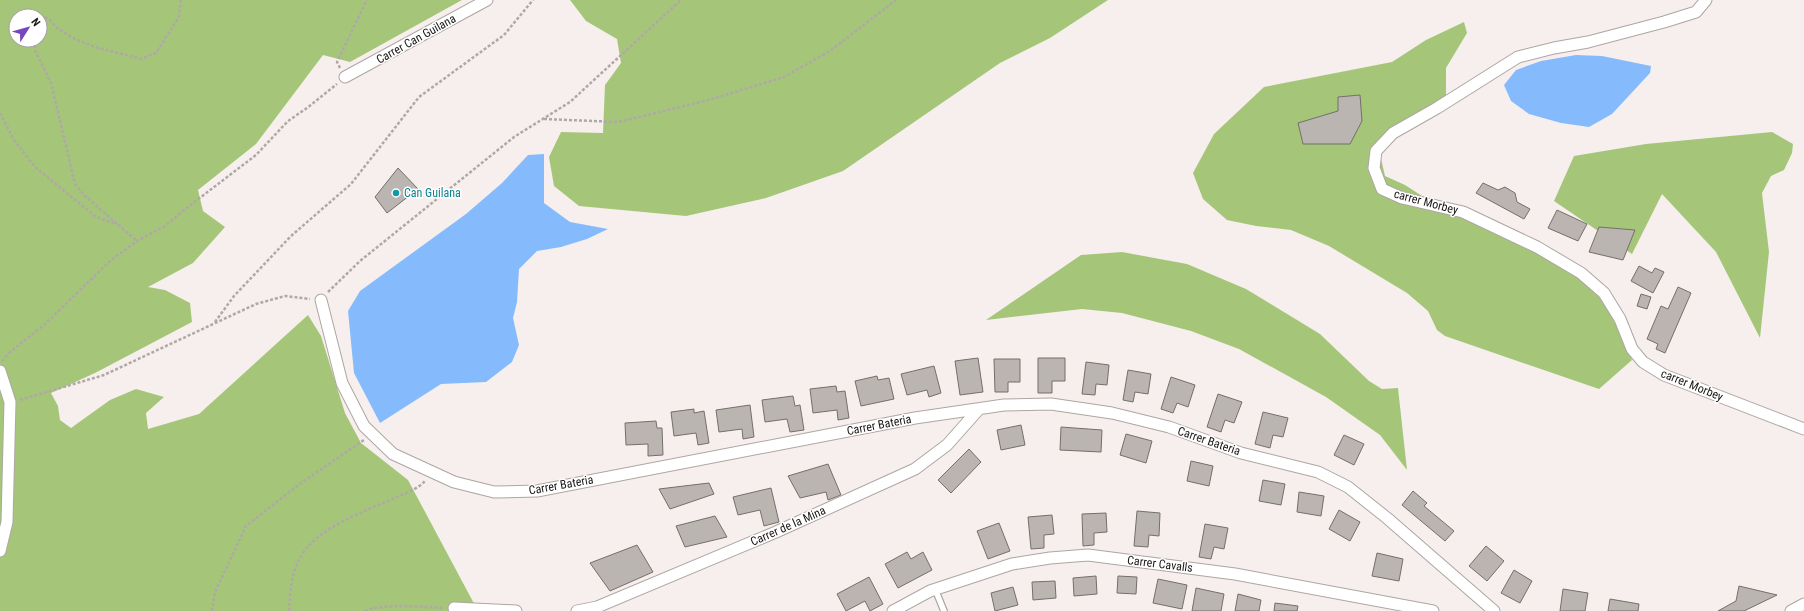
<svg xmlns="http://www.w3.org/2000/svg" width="1804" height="611" viewBox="0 0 1804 611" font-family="'Roboto Condensed',sans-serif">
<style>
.forest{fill:#a5c679;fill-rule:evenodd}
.water{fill:#85bbfc}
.building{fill:#bab5b0;stroke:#746f6b}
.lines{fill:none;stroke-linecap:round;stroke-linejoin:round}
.service-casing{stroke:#ada6a3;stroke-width:8}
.minor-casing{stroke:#ada6a3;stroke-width:13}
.path{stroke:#afa8a7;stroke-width:2.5;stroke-dasharray:3 2;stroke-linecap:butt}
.service{stroke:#fff;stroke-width:5.5}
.minor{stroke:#fff;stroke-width:11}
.culture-dot{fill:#0f9aa8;stroke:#fff;stroke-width:1.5}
.labels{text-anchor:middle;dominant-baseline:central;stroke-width:3;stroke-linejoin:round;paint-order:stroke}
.street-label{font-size:12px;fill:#1a1716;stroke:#fff}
.culture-label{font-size:12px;fill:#0d838f;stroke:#fff;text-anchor:start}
</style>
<rect width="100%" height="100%" fill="#f7efed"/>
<!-- forest -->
<path class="forest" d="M 0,0 L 462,0 L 350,62 L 323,55 L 256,144 L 198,190 L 203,211 L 225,227 L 193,263 L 148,287 L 165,290 L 190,303 L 192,322 L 95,373 L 51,393 L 58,406 L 60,420 L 71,428 L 110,400 L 136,389 L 164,397 L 146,413 L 148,429 L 199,414 L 308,315 L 321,336 L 345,413 L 361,443 L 408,480 L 478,611 L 0,611 ZM 16,16 L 40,16 L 40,40 L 16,40 Z
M 570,0 L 1108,0 L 1050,38 L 1000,63 L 843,171 L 766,198 L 686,216 L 579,206 L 554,186 L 549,157 L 561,132 L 603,133 L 605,85 L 621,63 L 617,39 L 586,21 Z
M 1464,22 L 1467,33 L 1446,68 L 1446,101 L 1394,133 L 1380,154 L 1385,176 L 1405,185 L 1439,207 L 1530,248 L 1600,291 L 1632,360 L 1599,389 L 1445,336 L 1437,330 L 1428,311 L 1407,293 L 1329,246 L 1291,230 L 1256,226 L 1227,220 L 1203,199 L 1193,173 L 1214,134 L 1264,87 L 1392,62 L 1426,40 Z
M 1772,132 L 1793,144 L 1792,153 L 1784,170 L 1771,176 L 1762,193 L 1769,252 L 1760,338 L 1716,252 L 1662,194 L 1632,254 L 1554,201 L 1574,156 L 1646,144 Z
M 1122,252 L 1187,264 L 1246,289 L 1320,334 L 1369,381 L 1382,389 L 1398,388 L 1407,470 L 1380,435 L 1326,397 L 1239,349 L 1191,331 L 1122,313 L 1082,309 L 986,320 L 1081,255 Z"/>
<!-- water -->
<path class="water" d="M 1576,55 L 1602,56 L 1651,66 L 1650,73 L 1612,114 L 1589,127 L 1561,123 L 1529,114 L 1511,101 L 1504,85 L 1516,70 L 1541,61 Z
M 544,154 L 544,203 L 570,222 L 608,229 L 587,239 L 561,247 L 537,251 L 519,269 L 517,302 L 513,318 L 519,345 L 512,362 L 486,382 L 441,384 L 380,423 L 354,373 L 348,311 L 360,291 L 466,214 L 502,183 L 528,155 Z"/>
<!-- building -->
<path class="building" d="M 1360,95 L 1362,121 L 1350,144 L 1303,144 L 1298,123 L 1338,111 L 1338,97 Z
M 398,168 L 418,189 L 387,213 L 375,197 Z
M 1483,183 L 1498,190 L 1505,187 L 1515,193 L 1517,202 L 1530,209 L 1524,219 L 1476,193 Z
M 1557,210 L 1587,224 L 1578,241 L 1548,228 Z
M 1599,227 L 1635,230 L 1623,260 L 1589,252 Z
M 1639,266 L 1652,273 L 1655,268 L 1664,272 L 1653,293 L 1631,281 Z
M 1678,287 L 1691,293 L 1665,353 L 1656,349 L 1658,344 L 1647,339 L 1661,306 L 1668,309 Z
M 1641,294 L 1651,297 L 1647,309 L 1637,306 Z
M 978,358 L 983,392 L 960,395 L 955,361 Z
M 1038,358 L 1065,358 L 1065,381 L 1052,381 L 1052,393 L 1038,393 Z
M 994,359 L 1020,359 L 1020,382 L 1008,382 L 1008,392 L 995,392 Z
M 1086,362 L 1109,365 L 1107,385 L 1096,384 L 1095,395 L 1082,394 Z
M 934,366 L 941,393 L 929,397 L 927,390 L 907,395 L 901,374 Z
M 1128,370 L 1151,374 L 1148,394 L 1135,392 L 1133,402 L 1123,400 Z
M 877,376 L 878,380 L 889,378 L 894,399 L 861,406 L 855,381 Z
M 1171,377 L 1195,385 L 1188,407 L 1177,403 L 1173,413 L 1161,409 Z
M 836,386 L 837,392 L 845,391 L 849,418 L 838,420 L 837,410 L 813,413 L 810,389 Z
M 1218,394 L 1242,402 L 1234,423 L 1225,420 L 1221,432 L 1207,427 Z
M 793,396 L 795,406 L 800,405 L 804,430 L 790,432 L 787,419 L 765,422 L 762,400 Z
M 750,405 L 754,437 L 743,439 L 742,429 L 719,432 L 716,410 Z
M 694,409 L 694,413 L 704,411 L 709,443 L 698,445 L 696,433 L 674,436 L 671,412 Z
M 1263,412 L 1288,418 L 1283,437 L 1273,435 L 1270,448 L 1255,444 Z
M 656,421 L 657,428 L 662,428 L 663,455 L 648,456 L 648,444 L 626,445 L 625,423 Z
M 1021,425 L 1025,445 L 1001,450 L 997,430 Z
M 1061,427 L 1102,430 L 1101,452 L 1060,450 Z
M 1126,434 L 1152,441 L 1146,463 L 1120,455 Z
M 1344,435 L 1364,444 L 1354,465 L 1334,455 Z
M 969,449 L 981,462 L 951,493 L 938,480 Z
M 1191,461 L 1213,466 L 1209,486 L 1187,481 Z
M 828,464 L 841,495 L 828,500 L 826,492 L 800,498 L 788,476 Z
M 1263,480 L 1285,484 L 1281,505 L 1259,501 Z
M 709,483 L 714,494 L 670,509 L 659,489 Z
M 771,488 L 779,522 L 764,526 L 760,510 L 738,515 L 733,497 Z
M 1413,491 L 1427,503 L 1424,506 L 1454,531 L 1445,541 L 1402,505 Z
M 1299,492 L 1324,496 L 1321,516 L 1297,512 Z
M 1339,510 L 1360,522 L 1350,541 L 1329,529 Z
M 1137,511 L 1160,513 L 1159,536 L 1149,535 L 1148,547 L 1134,546 Z
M 1106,513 L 1107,532 L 1094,533 L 1094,545 L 1083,546 L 1082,514 Z
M 1052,515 L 1054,534 L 1044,535 L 1044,548 L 1031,549 L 1028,517 Z
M 715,516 L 727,537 L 685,547 L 676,526 Z
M 999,523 L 1010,551 L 988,559 L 977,531 Z
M 1205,524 L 1228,528 L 1224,549 L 1214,547 L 1211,559 L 1199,557 Z
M 637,545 L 653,572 L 610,591 L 590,563 Z
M 1486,546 L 1504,561 L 1487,581 L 1469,566 Z
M 907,552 L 911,559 L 923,552 L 932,570 L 898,588 L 885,564 Z
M 1377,553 L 1403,559 L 1399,581 L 1372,576 Z
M 1514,570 L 1532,581 L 1520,603 L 1501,593 Z
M 1096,576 L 1097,594 L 1074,596 L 1073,578 Z
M 1118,576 L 1137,577 L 1136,594 L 1117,593 Z
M 869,577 L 883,604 L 870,611 L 865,601 L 846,611 L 837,594 Z
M 1158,579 L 1187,585 L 1182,609 L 1153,603 Z
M 1055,581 L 1056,598 L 1033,600 L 1032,582 Z
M 1739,586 L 1777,595 L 1744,611 L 1718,611 L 1736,601 Z
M 1013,587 L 1018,605 L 995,611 L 991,593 Z
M 1196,588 L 1224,594 L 1221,611 L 1192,611 Z
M 1563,589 L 1588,593 L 1585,611 L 1560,611 Z
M 1238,594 L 1261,600 L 1259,611 L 1235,611 Z
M 1610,599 L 1639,604 L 1638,611 L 1608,611 Z
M 1275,603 L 1298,606 L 1297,611 L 1274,611 Z"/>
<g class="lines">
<defs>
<path id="service" d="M 935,589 L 944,611"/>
<path id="minor" d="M 1706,0 L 1696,12 L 1664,22 L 1588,42 L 1554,48 L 1518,57 L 1437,108 L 1393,133 L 1376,151 L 1374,168 L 1382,189 L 1402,198 L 1463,212 L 1537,247 L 1581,273 L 1604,293 L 1620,319 L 1632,349 L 1643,362 L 1664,375 L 1804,429
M 345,77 L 487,0
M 321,300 L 342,383 L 364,426 L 393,454 L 454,482 L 494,492 L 537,491 L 915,418 L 1004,405 L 1051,404 L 1112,413 L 1169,427 L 1241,453 L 1318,472 L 1348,487 L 1387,518 L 1494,611
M 0,371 L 10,402 L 7,522 L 0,551
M 454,608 L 516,611
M 577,611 L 597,607 L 776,532 L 915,469 L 947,445 L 979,409
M 893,611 L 930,591 L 1012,564 L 1050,558 L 1088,555 L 1235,574 L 1433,611
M 1791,611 L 1804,604"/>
</defs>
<!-- service casing -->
<use href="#service" class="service-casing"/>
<!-- minor casing -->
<use href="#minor" class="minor-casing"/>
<!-- path -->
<path class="path" d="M 40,18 L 45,17 L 50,20 L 57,28 L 75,39 L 95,47 L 141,59 L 156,53 L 179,17 L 181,0
M 35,40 L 35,50 L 51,83 L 75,184 L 85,196 L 137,241
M 340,68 L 337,62 L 367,0
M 0,113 L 14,140 L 35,167 L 96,217 L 117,224
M 544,119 L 618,122 L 709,100 L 784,77 L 830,51 L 896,0
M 328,292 L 360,261 L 514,137 L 570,102 L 681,0
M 215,322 L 234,296 L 291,236 L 351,184 L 419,97 L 504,35 L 533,0
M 2,361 L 10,352 L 45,324 L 110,261 L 137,241 L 165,226 L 184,210 L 256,155 L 288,121 L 307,108 L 337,84
M 20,400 L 104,375 L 256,304 L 285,296 L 310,299
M 212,611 L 215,592 L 246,526 L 301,483 L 364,440
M 289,611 C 290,594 291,576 299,560 C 314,529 361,513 390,500 C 401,495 417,490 425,481
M 365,611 C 380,603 426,607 444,608"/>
<!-- service -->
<use href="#service" class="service"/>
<!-- minor -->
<use href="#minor" class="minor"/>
</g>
<!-- markers -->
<circle class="culture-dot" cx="396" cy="193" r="4"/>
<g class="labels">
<!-- street labels -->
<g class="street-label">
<text transform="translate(416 39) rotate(-29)">Carrer Can Guilana</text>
<text transform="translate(1426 202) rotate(15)">carrer Morbey</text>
<text transform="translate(1692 385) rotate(22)">carrer Morbey</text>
<text transform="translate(879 425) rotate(-11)">Carrer Bateria</text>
<text transform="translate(1209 441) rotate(19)">Carrer Bateria</text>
<text transform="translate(561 485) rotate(-10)">Carrer Bateria</text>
<text transform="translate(788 526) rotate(-24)">Carrer de la Mina</text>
<text transform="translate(1160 564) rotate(7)">Carrer Cavalls</text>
</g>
<!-- culture labels -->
<g class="culture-label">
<text x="404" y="193">Can Guilana</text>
</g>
</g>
<!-- north arrow -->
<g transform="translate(28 28) rotate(53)"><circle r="19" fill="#ffffff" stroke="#a3a2a2"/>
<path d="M0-3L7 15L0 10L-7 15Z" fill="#7546be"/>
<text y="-6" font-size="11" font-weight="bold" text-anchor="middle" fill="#1a1716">N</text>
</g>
</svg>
